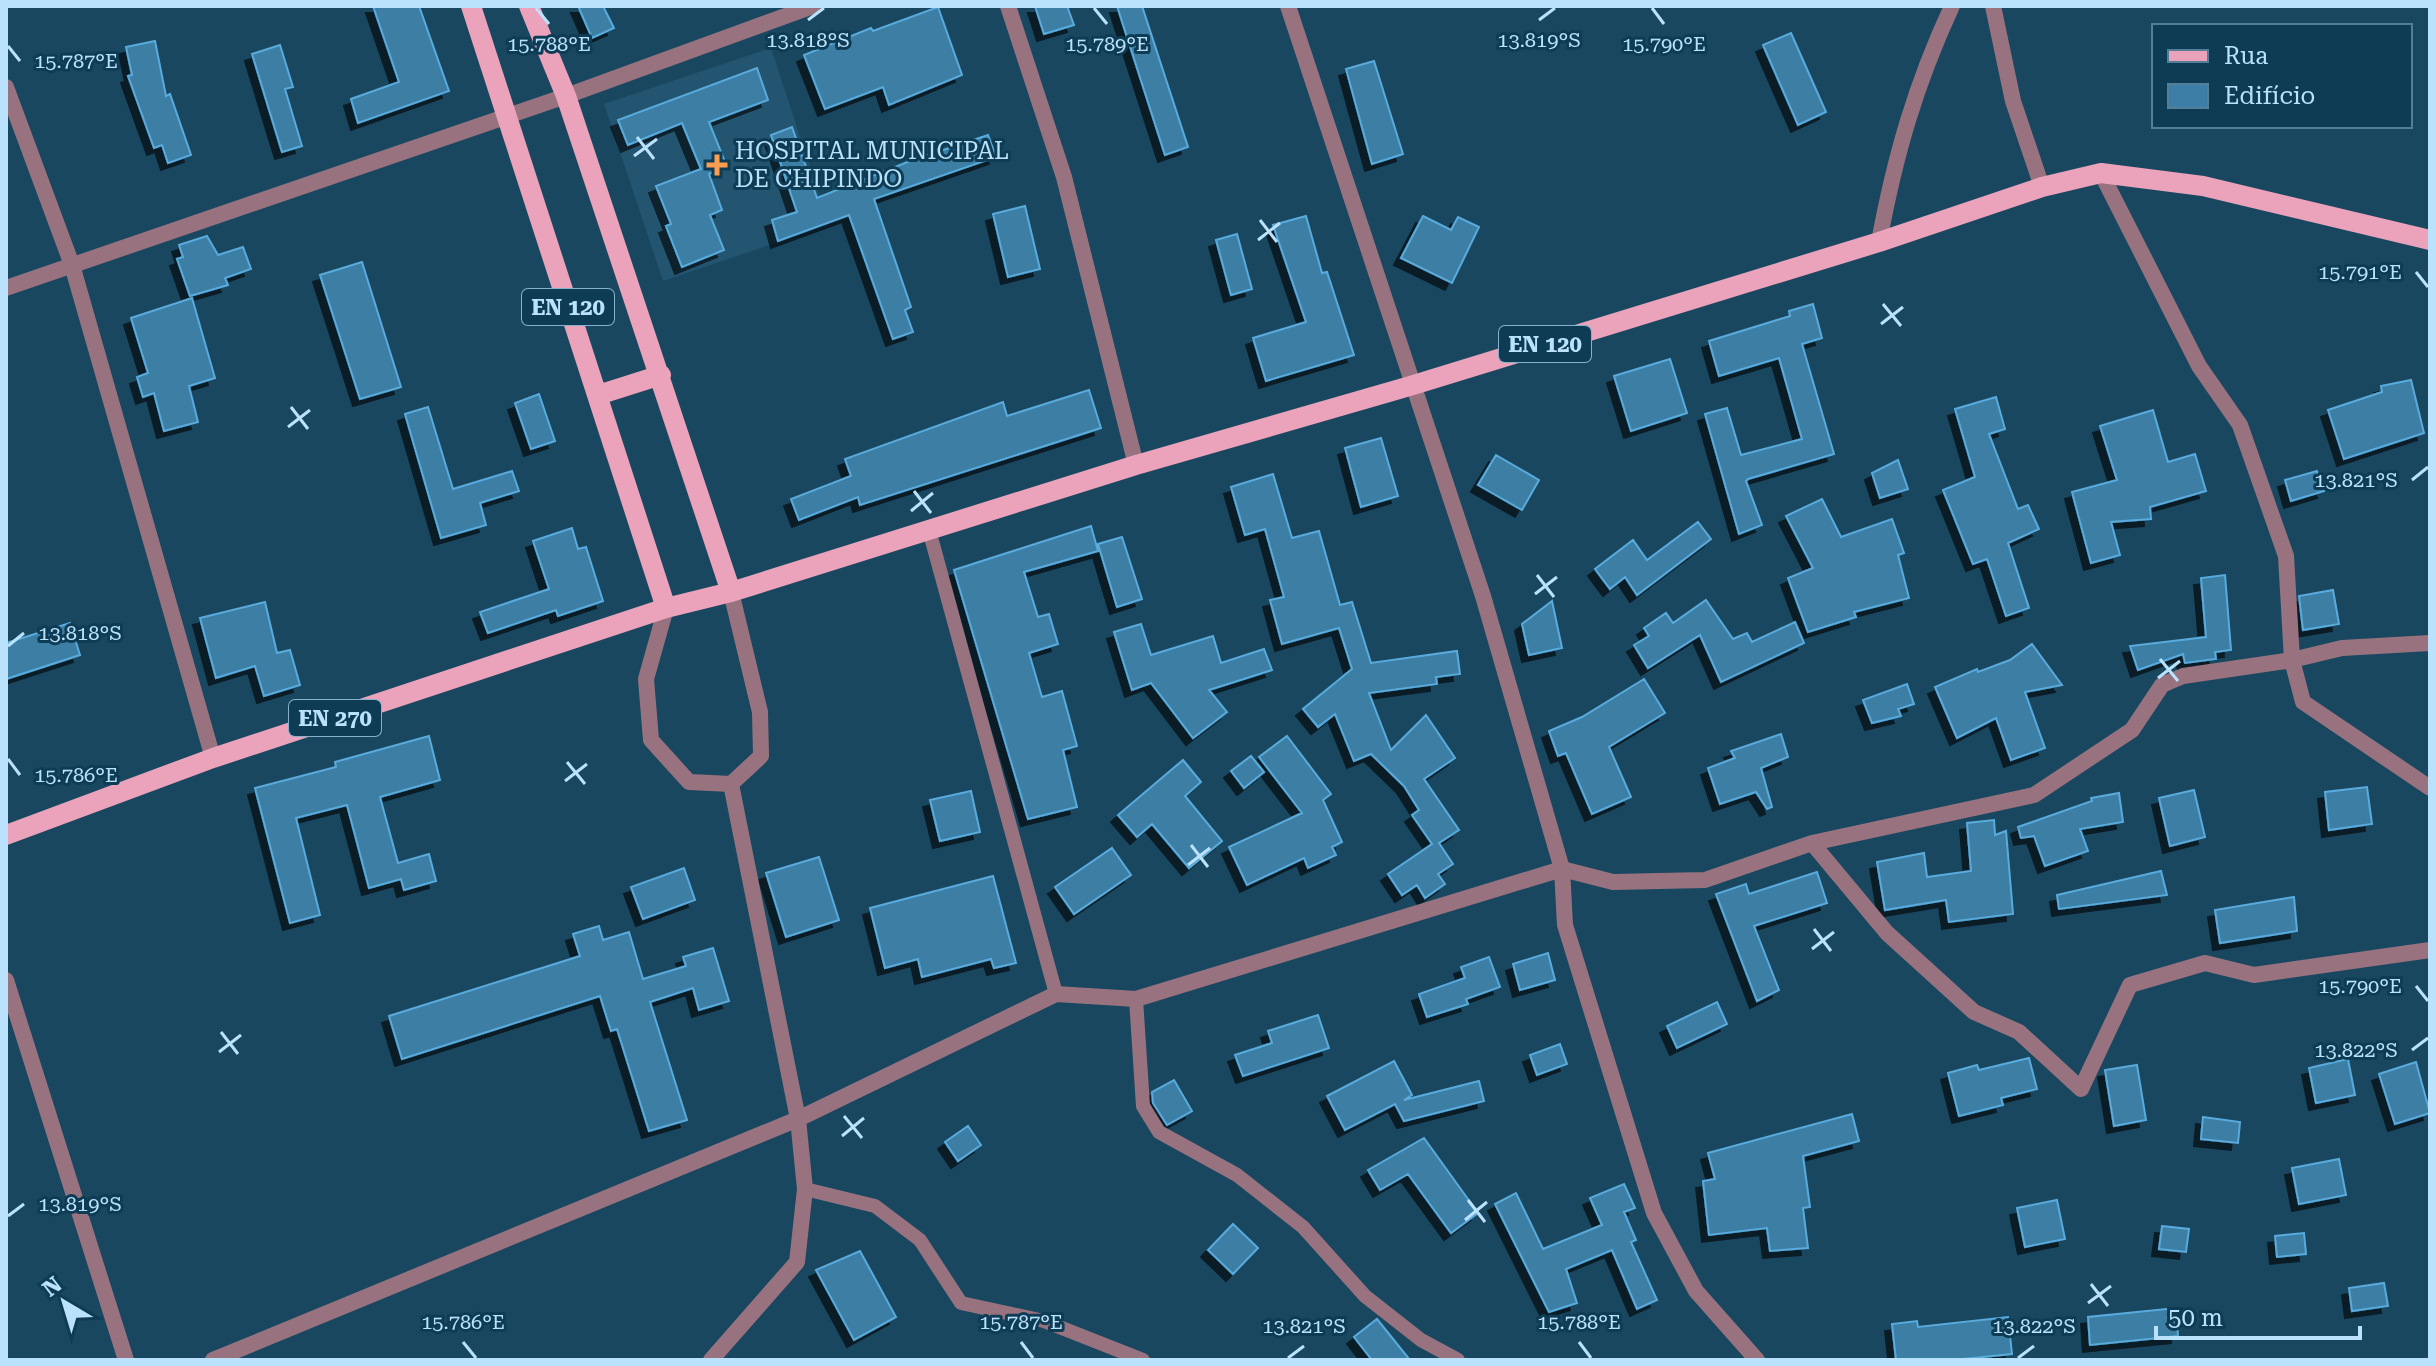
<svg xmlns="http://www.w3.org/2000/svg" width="2436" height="1366" viewBox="0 0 2436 1366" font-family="'Roboto Serif',serif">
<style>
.built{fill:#235571}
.building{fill:#3c7ea5;stroke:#59abdc;stroke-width:2;filter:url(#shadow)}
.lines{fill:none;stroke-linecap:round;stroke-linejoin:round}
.service{stroke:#98737f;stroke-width:14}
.minor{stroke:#98737f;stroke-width:16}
.primary{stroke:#eba2bb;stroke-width:20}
.ticks{fill:none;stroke:#bbe2fc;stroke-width:3}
.poi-dot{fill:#fc9d52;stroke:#0e3c55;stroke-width:3}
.labels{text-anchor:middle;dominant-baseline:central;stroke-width:6;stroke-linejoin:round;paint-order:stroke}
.shield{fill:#0e3c55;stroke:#87b0ca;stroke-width:2}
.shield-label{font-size:22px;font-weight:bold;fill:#bbe2fc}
.poi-label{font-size:24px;fill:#bbe2fc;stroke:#0e3c55;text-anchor:start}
.ticks-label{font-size:20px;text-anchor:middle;fill:#bbe2fc;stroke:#0e3c55;stroke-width:6;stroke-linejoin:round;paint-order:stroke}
</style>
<defs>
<filter id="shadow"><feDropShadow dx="-7" dy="7" stdDeviation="0" flood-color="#0009"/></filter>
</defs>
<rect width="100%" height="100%" fill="#1a4760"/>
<!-- built -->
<path class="built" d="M 771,48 L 829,225 L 663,281 L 604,104 Z"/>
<!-- building -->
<path class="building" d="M 373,6 L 419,6 L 449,91 L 358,123 L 351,99 L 399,82 Z
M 578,6 L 603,6 L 614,28 L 592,38 Z
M 1035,6 L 1067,6 L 1074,25 L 1044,34 Z
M 1117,6 L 1142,6 L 1188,147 L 1165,155 Z
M 938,7 L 962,75 L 889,105 L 883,87 L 825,109 L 804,55 L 871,28 L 873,31 Z
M 1791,33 L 1826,112 L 1798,125 L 1763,45 Z
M 155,41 L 166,96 L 170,94 L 191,155 L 168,163 L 162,145 L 154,148 L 128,76 L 132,75 L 126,47 Z
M 280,45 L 293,87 L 285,89 L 302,146 L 282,152 L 252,54 Z
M 1374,61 L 1403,154 L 1372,164 L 1346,69 Z
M 757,68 L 768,100 L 709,122 L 727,167 L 709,174 L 722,210 L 710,215 L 724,250 L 682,267 L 666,226 L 671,224 L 656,186 L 701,169 L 682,123 L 628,145 L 618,120 Z
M 792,127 L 817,198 L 910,161 L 988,135 L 996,157 L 874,199 L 911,307 L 905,310 L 913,332 L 893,339 L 849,215 L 778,241 L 772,220 L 797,212 L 771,135 Z
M 1025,206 L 1040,269 L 1008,277 L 993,214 Z
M 1306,216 L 1322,273 L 1327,272 L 1354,355 L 1266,381 L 1253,338 L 1306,322 L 1273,225 Z
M 1423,216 L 1451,230 L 1458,217 L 1479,227 L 1452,283 L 1401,258 Z
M 1237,234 L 1252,289 L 1231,295 L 1216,240 Z
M 207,236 L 218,255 L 243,247 L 251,269 L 225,278 L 228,285 L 190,296 L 177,259 L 183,257 L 179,245 Z
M 362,262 L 401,387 L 360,399 L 320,275 Z
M 192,298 L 215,378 L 189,386 L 198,422 L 164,431 L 154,393 L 143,397 L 137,377 L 148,373 L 131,318 Z
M 1813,304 L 1822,338 L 1802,344 L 1834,454 L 1748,479 L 1746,481 L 1762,525 L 1739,534 L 1705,414 L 1727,408 L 1741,455 L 1802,439 L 1779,358 L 1719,376 L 1709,341 L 1790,316 L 1789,311 Z
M 1670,359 L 1687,413 L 1631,431 L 1614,376 Z
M 2411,380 L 2424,433 L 2344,459 L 2328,410 L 2382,392 L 2381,386 Z
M 1089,390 L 1101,428 L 860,505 L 858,497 L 799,520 L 791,499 L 851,476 L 845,459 L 1003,402 L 1007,416 Z
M 539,394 L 555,441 L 531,449 L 515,403 Z
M 1996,397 L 2005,429 L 1989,434 L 2018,509 L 2028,505 L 2039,529 L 2008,543 L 2029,608 L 2006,616 L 1987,559 L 1973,564 L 1943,490 L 1975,477 L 1955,409 Z
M 428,407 L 453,489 L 512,471 L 519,491 L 480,503 L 486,525 L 441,538 L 405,414 Z
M 2153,410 L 2168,462 L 2195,454 L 2206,491 L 2150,507 L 2151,519 L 2111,522 L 2120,555 L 2091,563 L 2072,492 L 2117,480 L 2100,426 Z
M 1381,438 L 1398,496 L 1361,507 L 1345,448 Z
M 1496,455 L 1539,480 L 1522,510 L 1478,485 Z
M 1898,460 L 1908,489 L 1880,498 L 1872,473 Z
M 2317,471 L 2324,491 L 2291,501 L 2285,480 Z
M 1273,474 L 1292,538 L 1319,531 L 1340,605 L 1352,602 L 1371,663 L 1457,651 L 1460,674 L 1436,677 L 1437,684 L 1369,693 L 1391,750 L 1426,715 L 1455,758 L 1424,779 L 1459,830 L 1439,843 L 1453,864 L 1438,874 L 1445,884 L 1425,898 L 1417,885 L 1402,895 L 1388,874 L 1432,844 L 1412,815 L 1419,810 L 1404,786 L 1371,754 L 1354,761 L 1335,714 L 1318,727 L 1303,709 L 1352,669 L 1339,628 L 1282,644 L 1270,600 L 1284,597 L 1265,529 L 1245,535 L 1231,487 Z
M 1822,499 L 1841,537 L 1892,519 L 1904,553 L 1898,555 L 1909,598 L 1854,612 L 1856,617 L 1808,632 L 1788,578 L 1813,568 L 1786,516 Z
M 1698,522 L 1711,539 L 1637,595 L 1625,577 L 1610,589 L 1595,569 L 1633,540 L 1647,560 Z
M 1091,526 L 1098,551 L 1024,572 L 1038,617 L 1049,614 L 1058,644 L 1029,653 L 1042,697 L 1062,691 L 1077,746 L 1063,750 L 1077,807 L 1028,819 L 954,570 Z
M 572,528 L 578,549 L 586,547 L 603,601 L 558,616 L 556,610 L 488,633 L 480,612 L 549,589 L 533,541 Z
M 1122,537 L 1142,599 L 1117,607 L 1098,544 Z
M 2225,575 L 2231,650 L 2215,652 L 2216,659 L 2185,663 L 2183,654 L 2138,670 L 2130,646 L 2206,637 L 2201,578 Z
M 2333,590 L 2339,624 L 2303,630 L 2299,596 Z
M 1706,600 L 1733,639 L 1747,633 L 1752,642 L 1795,622 L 1804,643 L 1721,682 L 1700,635 L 1648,668 L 1634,645 L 1649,636 L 1644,628 L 1666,613 L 1673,623 Z
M 1552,601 L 1562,648 L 1529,655 L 1522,624 Z
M 265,602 L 277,653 L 290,650 L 300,685 L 264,696 L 255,666 L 216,678 L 200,618 Z
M 70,623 L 80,655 L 6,679 L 6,643 Z
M 1141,624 L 1151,655 L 1213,636 L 1221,663 L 1264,649 L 1272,670 L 1209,690 L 1227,712 L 1193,738 L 1151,683 L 1132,690 L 1114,632 Z
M 2032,644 L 2062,685 L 2025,692 L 2045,748 L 2011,760 L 1996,718 L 1957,738 L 1935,687 L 1977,669 L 1978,672 L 2010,660 Z
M 1644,679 L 1665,713 L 1609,747 L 1631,797 L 1592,814 L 1566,753 L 1558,756 L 1549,731 L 1582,717 Z
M 1907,684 L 1914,704 L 1898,709 L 1901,716 L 1872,723 L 1863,700 Z
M 1781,734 L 1788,757 L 1761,768 L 1772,807 L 1767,809 L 1756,792 L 1720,804 L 1708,768 L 1735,758 L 1731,751 Z
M 429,736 L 440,780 L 380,797 L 398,863 L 429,854 L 436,881 L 404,890 L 401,879 L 369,888 L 347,805 L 296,818 L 320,915 L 290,923 L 255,788 L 336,767 L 335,762 Z
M 1287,736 L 1331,794 L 1323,800 L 1342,842 L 1332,847 L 1336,855 L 1308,868 L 1304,858 L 1247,885 L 1229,847 L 1302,813 L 1259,757 Z
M 1251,756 L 1264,772 L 1244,788 L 1231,771 Z
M 1183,760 L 1201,782 L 1185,796 L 1222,841 L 1189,868 L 1152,824 L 1137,837 L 1118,815 Z
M 2367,787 L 2372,824 L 2329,830 L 2325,792 Z
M 2194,790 L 2205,837 L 2170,846 L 2159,798 Z
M 971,791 L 980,832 L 940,841 L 930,800 Z
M 2119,793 L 2123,822 L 2080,829 L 2088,851 L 2045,866 L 2034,836 L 2021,838 L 2018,827 L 2092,801 L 2091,798 Z
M 1994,820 L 1995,835 L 2006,831 L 2013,914 L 1949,922 L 1946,900 L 1885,910 L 1877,862 L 1924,853 L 1927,877 L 1971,871 L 1967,823 Z
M 1112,848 L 1131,875 L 1074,914 L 1055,887 Z
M 819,857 L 839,920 L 786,937 L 766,873 Z
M 684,868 L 695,900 L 643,919 L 631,887 Z
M 2161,871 L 2167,895 L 2059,909 L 2057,895 Z
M 1817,872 L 1827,903 L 1754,926 L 1779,990 L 1757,1001 L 1716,894 L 1746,884 L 1749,894 Z
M 993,876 L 1016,963 L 994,968 L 991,959 L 922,977 L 918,959 L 885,968 L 870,908 Z
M 2294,897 L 2297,931 L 2220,943 L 2215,910 Z
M 599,926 L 603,940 L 629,932 L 643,979 L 686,966 L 683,957 L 713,948 L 729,1001 L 699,1010 L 693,988 L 650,1002 L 687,1120 L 649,1131 L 617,1029 L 611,1031 L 600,996 L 402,1059 L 389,1016 L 580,956 L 573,934 Z
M 1548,953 L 1555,980 L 1520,990 L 1513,964 Z
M 1489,957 L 1500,987 L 1466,999 L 1468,1004 L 1427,1017 L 1419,994 L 1465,978 L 1461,967 Z
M 1717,1002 L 1727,1024 L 1677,1048 L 1667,1026 Z
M 1318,1015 L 1329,1048 L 1243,1076 L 1235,1055 L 1272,1043 L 1268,1031 Z
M 1560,1044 L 1567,1064 L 1537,1075 L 1530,1055 Z
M 2029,1058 L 2037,1089 L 2001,1098 L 2003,1105 L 1959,1116 L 1948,1073 L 1977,1065 L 1979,1070 Z
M 2348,1059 L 2355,1095 L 2316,1103 L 2309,1068 Z
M 1394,1061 L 1412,1095 L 1404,1100 L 1479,1081 L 1484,1101 L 1404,1121 L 1395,1104 L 1345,1130 L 1327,1096 Z
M 2416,1062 L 2430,1113 L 2395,1124 L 2379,1074 Z
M 2137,1065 L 2146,1120 L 2114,1126 L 2105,1070 Z
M 1174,1080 L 1192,1111 L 1167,1125 L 1153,1103 L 1152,1092 Z
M 1852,1114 L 1859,1141 L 1803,1156 L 1810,1207 L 1803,1208 L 1808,1248 L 1770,1251 L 1767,1228 L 1709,1235 L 1703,1181 L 1715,1179 L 1708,1153 Z
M 2203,1117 L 2240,1122 L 2238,1143 L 2201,1139 Z
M 968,1126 L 981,1145 L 958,1161 L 945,1142 Z
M 1424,1138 L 1478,1213 L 1451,1233 L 1408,1174 L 1380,1190 L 1368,1170 Z
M 2339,1159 L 2346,1195 L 2299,1204 L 2292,1168 Z
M 1624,1184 L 1635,1208 L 1624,1212 L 1636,1240 L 1631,1242 L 1657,1300 L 1637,1309 L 1612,1250 L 1566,1269 L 1577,1303 L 1549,1312 L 1495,1204 L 1516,1193 L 1543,1249 L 1602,1225 L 1590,1198 Z
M 2057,1200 L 2065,1239 L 2025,1247 L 2017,1208 Z
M 1233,1224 L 1258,1248 L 1233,1274 L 1208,1250 Z
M 2162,1226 L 2189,1229 L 2186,1252 L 2159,1249 Z
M 2304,1233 L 2306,1254 L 2277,1257 L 2275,1236 Z
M 860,1251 L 896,1317 L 854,1340 L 816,1270 Z
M 2384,1283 L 2388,1306 L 2352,1311 L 2349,1288 Z
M 2176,1308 L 2178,1336 L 2090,1345 L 2088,1317 Z
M 2008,1317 L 2012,1354 L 1953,1360 L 1896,1360 L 1892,1324 L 1917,1321 L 1918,1327 Z
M 1377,1319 L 1410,1360 L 1372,1360 L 1354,1337 Z"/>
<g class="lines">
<!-- service -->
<path class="service" d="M 929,530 L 1056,994
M 1136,999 L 1143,1106 L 1159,1132 L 1237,1175 L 1303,1227 L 1365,1296 L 1421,1340 L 1458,1360
M 805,1189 L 875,1206 L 920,1240 L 961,1303 L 1044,1321 L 1143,1360"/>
<!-- minor -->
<path class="minor" d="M 1008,6 L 1064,177 L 1136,465
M 1288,6 L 1483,596 L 1562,869 L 1565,925 L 1654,1213 L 1696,1291 L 1757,1360
M 1993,6 L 2013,101 L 2042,187
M 6,87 L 72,265 L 213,758
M 2101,173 L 2199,366 L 2240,425 L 2286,556 L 2292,660 L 2303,702 L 2430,788
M 1879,242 C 1895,156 1915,86 1952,6
M 6,288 L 566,96 L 813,6
M 666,608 L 646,679 L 651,740 L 689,782 L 731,784 L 761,756 L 760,712 L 731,592
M 1812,843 L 1887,933 L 1974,1012 L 2019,1032 L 2081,1089 L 2130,985 L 2205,963 L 2254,975 L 2430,950
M 6,980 L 126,1360
M 213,1360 L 798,1119 L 1056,994 L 1136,999 L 1562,869 L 1613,882 L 1705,880 L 1812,843 L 2034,795 L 2132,730 L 2162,685 L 2183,676 L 2292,660 L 2342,648 L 2430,643
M 711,1360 L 797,1262 L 805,1189 L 798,1119 L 731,784"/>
<!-- primary -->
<path class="primary" d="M 471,6 L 666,608
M 529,6 L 566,96 L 731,592
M 598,395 L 661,375
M 6,835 L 213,758 L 666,608 L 731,592 L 1136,465 L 1410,386 L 1879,242 L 2042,187 L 2101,173 L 2203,186 L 2430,240"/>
</g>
<!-- ticks -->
<path class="ticks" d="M 536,8 L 549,24M 1094,8 L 1107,24M 1652,8 L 1664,24M 808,20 L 824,8M 1539,20 L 1555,8M 8,46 L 20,61M 637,137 L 654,159M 634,156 L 657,139M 1260,220 L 1277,242M 1258,240 L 1280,223M 2416,272 L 2428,287M 1883,304 L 1901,326M 1881,324 L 1903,307M 291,407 L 308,429M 288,427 L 310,410M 2412,480 L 2428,467M 914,491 L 931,513M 911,511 L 933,493M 1537,575 L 1554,597M 1535,594 L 1557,577M 8,646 L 24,633M 2160,659 L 2178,681M 2158,678 L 2180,661M 8,759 L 20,775M 567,762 L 585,784M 565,781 L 587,764M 1191,845 L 1208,867M 1188,865 L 1210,848M 1814,929 L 1831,951M 1812,949 L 1834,932M 2416,986 L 2428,1001M 221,1032 L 238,1054M 2412,1050 L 2428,1038M 219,1052 L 241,1035M 844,1116 L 862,1138M 842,1136 L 864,1118M 1468,1200 L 1485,1222M 8,1216 L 24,1204M 1465,1220 L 1487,1202M 2091,1284 L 2108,1306M 2088,1303 L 2111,1286M 463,1342 L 476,1358M 1021,1342 L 1033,1358M 1579,1342 L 1591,1358M 1288,1358 L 1304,1346M 2018,1358 L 2034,1346"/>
<!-- markers -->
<path class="poi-dot" d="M713 153h8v8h8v8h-8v8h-8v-8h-8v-8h8z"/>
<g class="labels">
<!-- shield labels -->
<g class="shield">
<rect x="522" y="289" width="92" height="36" rx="6"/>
<rect x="1499" y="326" width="92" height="36" rx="6"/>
<rect x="289" y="700" width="92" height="36" rx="6"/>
</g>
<g class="shield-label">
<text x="568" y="307">EN 120</text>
<text x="1545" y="344">EN 120</text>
<text x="335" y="718">EN 270</text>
</g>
<!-- poi labels -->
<g class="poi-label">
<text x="735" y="151">HOSPITAL MUNICIPAL<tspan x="735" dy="28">DE CHIPINDO</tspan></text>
</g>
</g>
<g class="ticks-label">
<text x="808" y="47">13.818°S</text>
<text x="1539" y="47">13.819°S</text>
<text x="1664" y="51">15.790°E</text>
<text x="549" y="51">15.788°E</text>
<text x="1107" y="51">15.789°E</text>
<text x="76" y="68">15.787°E</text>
<text x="2360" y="279">15.791°E</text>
<text x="2356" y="487">13.821°S</text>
<text x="80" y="640">13.818°S</text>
<text x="76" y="782">15.786°E</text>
<text x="2360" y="993">15.790°E</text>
<text x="2356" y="1057">13.822°S</text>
<text x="80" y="1211">13.819°S</text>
<text x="463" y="1329">15.786°E</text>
<text x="1021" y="1329">15.787°E</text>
<text x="1579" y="1329">15.788°E</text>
<text x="1304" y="1333">13.821°S</text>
<text x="2034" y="1333">13.822°S</text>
</g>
<!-- border -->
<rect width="2436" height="1366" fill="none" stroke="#bbe2fc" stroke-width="16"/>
<!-- legend -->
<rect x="2152" y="24" width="260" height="104" fill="#0e3c55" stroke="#537e98" stroke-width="2"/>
<rect x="2168" y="50" width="40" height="12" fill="#eba2bb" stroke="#537e98" stroke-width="2"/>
<text x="2224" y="64" font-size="24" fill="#bbe2fc">Rua</text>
<rect x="2168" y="84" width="40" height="24" fill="#3c7ea5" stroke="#537e98" stroke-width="2"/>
<text x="2224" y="104" font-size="24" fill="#bbe2fc">Edifício</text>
<!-- north arrow -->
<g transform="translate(64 1302) rotate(322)" stroke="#0e3c55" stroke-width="6" paint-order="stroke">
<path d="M0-6L14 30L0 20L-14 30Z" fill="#bbe2fc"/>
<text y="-12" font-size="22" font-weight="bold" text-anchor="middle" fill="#bbe2fc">N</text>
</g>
<!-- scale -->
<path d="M2156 1326v12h204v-12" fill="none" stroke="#bbe2fc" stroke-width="4"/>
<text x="2168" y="1326" font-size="24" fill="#bbe2fc" stroke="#0e3c55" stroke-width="6" paint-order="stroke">50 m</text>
</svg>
